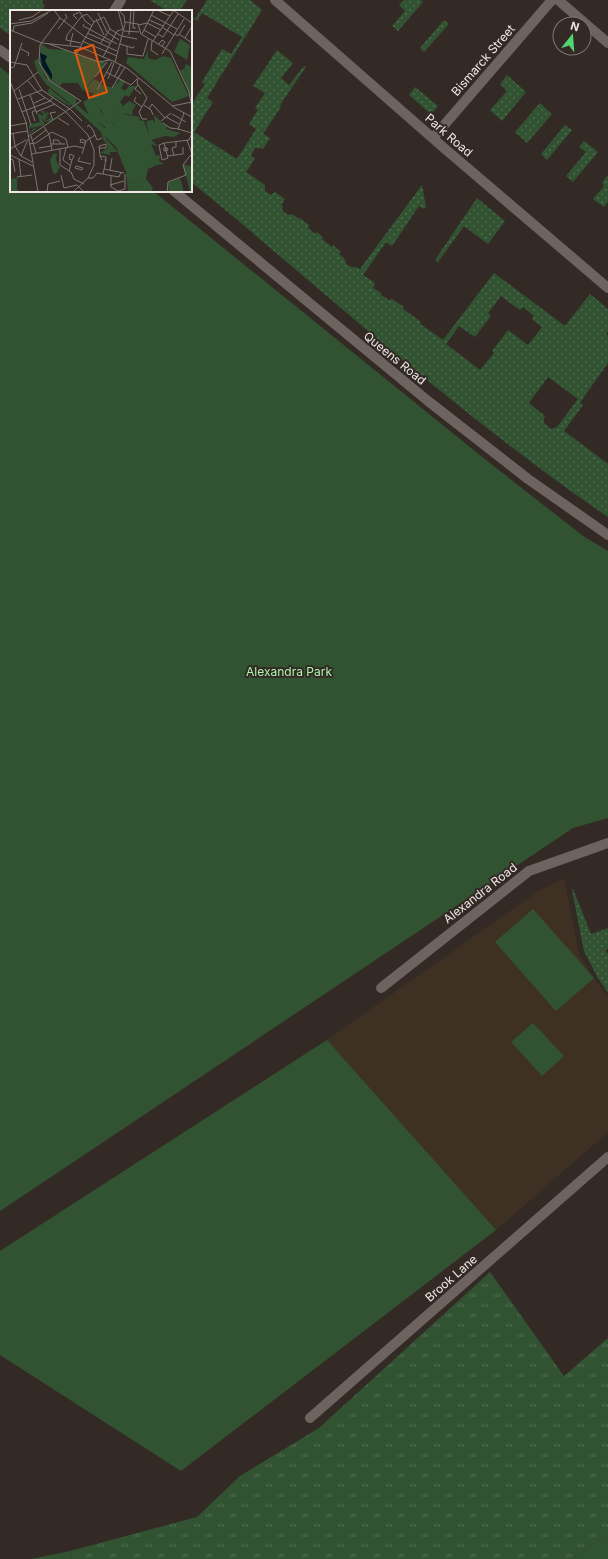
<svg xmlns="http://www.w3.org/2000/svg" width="608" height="1559" viewBox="0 0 608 1559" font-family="Inter,sans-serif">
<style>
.education{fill:#3e3123}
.grass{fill:url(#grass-tufts)}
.park{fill:#325332}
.garden{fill:url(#garden-dots);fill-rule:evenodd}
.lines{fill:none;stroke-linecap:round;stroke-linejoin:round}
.minor{stroke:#6e645f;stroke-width:10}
.labels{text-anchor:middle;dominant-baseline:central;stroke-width:4;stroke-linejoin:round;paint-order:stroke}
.street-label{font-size:12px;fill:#eee8e5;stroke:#332a26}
.park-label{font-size:12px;fill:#aaf6aa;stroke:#332a26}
.inset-road{fill:none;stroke:#7e7672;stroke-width:1}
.view{fill:#e8590c;fill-opacity:0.15;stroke:#e8590c;stroke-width:2}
.inset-edge{fill:none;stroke:#eee8e5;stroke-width:2}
</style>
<defs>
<pattern id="grass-tufts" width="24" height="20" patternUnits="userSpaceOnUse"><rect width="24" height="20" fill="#325332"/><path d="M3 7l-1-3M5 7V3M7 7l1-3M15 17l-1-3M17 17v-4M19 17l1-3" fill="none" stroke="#506c50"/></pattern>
<pattern id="garden-dots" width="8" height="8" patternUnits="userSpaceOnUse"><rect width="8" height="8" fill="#325332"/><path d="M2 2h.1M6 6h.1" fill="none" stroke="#506c50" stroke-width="1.8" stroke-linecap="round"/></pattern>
</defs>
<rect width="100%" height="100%" fill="#332a26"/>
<!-- education -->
<path class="education" d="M 564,878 L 579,954 L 595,980 L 608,996 L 608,1132 L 496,1230 L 181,1471 L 0,1355 L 0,1251 L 327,1040 L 537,892 Z"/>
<!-- grass -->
<path class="grass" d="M 490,1272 L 564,1376 L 608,1338 L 608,1534 L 571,1559 L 72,1559 L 70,1551 L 197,1517 L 240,1476 L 319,1428 Z"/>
<!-- park -->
<path class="park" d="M 0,67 L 11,76 L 11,191 L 153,191 L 481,456 L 583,536 L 608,551 L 608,818 L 573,828 L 0,1211 Z
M 533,909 L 594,978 L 556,1011 L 495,942 Z
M 533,1023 L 564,1056 L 542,1076 L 511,1042 Z
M 327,1040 L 496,1230 L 181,1471 L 0,1355 L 0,1251 Z
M 608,1534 L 608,1559 L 571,1559 Z
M 70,1551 L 72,1559 L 31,1559 Z"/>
<!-- garden -->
<path class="garden" d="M 0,0 L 43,0 L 42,3 L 45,5 L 42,10 L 44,11 L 11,11 L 11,36 L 0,28 Z
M 150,0 L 187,0 L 180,10 L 182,11 L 167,11 Z
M 207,0 L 250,0 L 262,10 L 207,98 L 213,102 L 194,132 L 237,159 L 256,129 L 249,124 L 258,110 L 255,108 L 265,93 L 253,86 L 277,50 L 293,63 L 281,78 L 289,85 L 304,66 L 306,67 L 280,105 L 281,107 L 263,134 L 270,138 L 263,149 L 260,148 L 255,148 L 251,155 L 255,159 L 246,172 L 265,185 L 265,191 L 271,195 L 275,192 L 285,199 L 281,205 L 283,206 L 282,210 L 288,215 L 292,214 L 299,219 L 300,218 L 309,225 L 308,228 L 315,234 L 317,232 L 323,237 L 322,239 L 332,247 L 333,245 L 341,252 L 339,254 L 345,259 L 346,264 L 351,267 L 356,267 L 360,269 L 422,185 L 426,207 L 424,209 L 419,206 L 392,246 L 386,242 L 363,275 L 375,283 L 373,288 L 381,293 L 381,295 L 389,300 L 392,299 L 404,307 L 403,309 L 421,322 L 420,324 L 443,340 L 494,273 L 565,326 L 590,294 L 608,309 L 608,331 L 606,334 L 608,336 L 608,363 L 581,401 L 580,403 L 583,405 L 564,431 L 608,464 L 608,517 C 470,423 345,310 217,203 L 191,182 L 191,105 L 205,84 L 202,82 L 222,49 L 231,54 L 242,37 L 202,13 L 197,21 L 195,19 L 191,20 L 191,17 L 195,19 ZM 501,296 L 520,310 L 523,307 L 534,316 L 532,319 L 542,327 L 528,345 L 508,330 L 492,351 L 494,353 L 480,370 L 446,344 L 459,326 L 475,337 L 491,316 L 488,313 ZM 548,377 L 578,399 L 557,427 L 551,429 L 544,423 L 544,419 L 545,416 L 529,403 Z
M 404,0 L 420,0 L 423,2 L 398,31 L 392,26 L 405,11 L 399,5 Z
M 444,20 L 449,24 L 424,52 L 420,48 Z
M 507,75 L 526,92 L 502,121 L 490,110 L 507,91 L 500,84 Z
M 415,87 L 438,106 L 431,114 L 409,95 Z
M 540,103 L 552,114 L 527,143 L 515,132 Z
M 565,125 L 572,130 L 547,160 L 541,154 Z
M 584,141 L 598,152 L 573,182 L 566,176 L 586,152 L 579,147 Z
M 608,175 L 608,202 L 604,207 L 593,199 L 604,186 L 602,183 Z
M 477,198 L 505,221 L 488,244 L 464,226 L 438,262 L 435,260 Z
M 573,889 L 591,934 L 608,928 L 608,949 L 605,950 L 608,954 L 608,993 L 598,978 L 584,951 L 572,890 Z"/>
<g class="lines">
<!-- minor -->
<path class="minor" d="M 275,0 L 444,148 L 608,288
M 558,0 L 608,43
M 114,11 L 121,0
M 0,50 L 11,58
M 433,138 L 552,0
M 174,191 L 428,401 L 528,479 L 608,535
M 381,988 L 529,871 L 608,843
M 310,1418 L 608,1157"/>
</g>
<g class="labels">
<!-- street labels -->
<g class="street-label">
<text transform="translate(483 60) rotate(-49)">Bismarck Street</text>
<text transform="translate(449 135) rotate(41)">Park Road</text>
<text transform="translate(395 358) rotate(39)">Queens Road</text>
<text transform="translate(480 893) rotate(-38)">Alexandra Road</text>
<text transform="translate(451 1278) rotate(-41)">Brook Lane</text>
</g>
<!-- park labels -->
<g class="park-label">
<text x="289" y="671">Alexandra Park</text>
</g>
</g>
<!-- overview -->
<g transform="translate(10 10)">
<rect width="182" height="182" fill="#332a26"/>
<path d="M 176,54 L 182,57 L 182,78 L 174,59 ZM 111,69 L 115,72 L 111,78 L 115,81 L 119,76 L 126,76 L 119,87 L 115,85 L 110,92 L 113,96 L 114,104 L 130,107 L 129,110 L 134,111 L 139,125 L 136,111 L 143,110 L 145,114 L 144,105 L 157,117 L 156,119 L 170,123 L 164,127 L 155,126 L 141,130 L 148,136 L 141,134 L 147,151 L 145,146 L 150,145 L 149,151 L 154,154 L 147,155 L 144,152 L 130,165 L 126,172 L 121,174 L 106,137 L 94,125 L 97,131 L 94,132 L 91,122 L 64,97 L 67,95 L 95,118 L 99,114 L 81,87 L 91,74 L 102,78 ZM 91,98 L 101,98 L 112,109 L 103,114 L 90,101 ZM 182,152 L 182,182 L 180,182 L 173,154 L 180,156 ZM 170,168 L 174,182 L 159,182 L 158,173 ZM 136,169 L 143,178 L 141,182 L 122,182 L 119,178 L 130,176 L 129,174 Z" fill="#325332" fill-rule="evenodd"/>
<path d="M 174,59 L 182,78 L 181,87 L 170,60 ZM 94,126 L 113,148 L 121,174 L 126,172 L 130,165 L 127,160 L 136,151 L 141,150 L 147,155 L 138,159 L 136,169 L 129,174 L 130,176 L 119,178 L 122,182 L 118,182 L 116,161 L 108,142 L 100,142 L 100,145 L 90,143 L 98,138 ZM 141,134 L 144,141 L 147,151 L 138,147 L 135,140 L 136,135 Z" fill="#325332"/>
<path d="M 170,29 L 180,35 L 177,50 L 164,42 ZM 31,34 L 39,39 L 55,40 L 96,53 L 73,81 L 68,73 L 52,73 L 50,76 L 38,68 L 30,53 ZM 138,41 L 138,48 L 145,50 L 153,46 L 161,48 L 179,86 L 162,92 L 116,53 L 118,47 L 134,49 ZM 28,49 L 36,68 L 66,88 L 66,94 L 63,96 L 36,74 L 28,63 L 24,51 ZM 84,69 L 91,73 L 84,83 L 74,81 ZM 100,77 L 108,83 L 100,92 L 93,86 ZM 81,87 L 99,114 L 97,118 L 80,107 L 73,92 ZM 119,91 L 126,95 L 122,101 L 123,105 L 113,103 L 112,97 ZM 90,98 L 101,98 L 112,109 L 109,117 L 95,108 ZM 7,168 L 7,179 L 10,182 L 0,182 L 0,169 Z" fill="#325332"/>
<path d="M 39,78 L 59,94 L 60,92 L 60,96 L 38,83 ZM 31,101 L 34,101 L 35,104 L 38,102 L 39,104 L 36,106 L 38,107 L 35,109 L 36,111 L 41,107 L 42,111 L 36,112 L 32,108 L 35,115 L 20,118 L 20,122 L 21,121 L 22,122 L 22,120 L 25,118 L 26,119 L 20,124 L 19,115 L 30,112 L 27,103 L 34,106 ZM 47,143 L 46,150 L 50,157 L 46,164 L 43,163 L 40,150 L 43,144 Z" fill="#325332"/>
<path d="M 30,43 L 37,46 L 35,51 L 42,64 L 42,70 L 32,56 Z" fill="#011824"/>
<path class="inset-road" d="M 44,0 L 50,8 L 75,27 L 107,41M 108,0 L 113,19M 109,0 L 114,6 L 115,14 L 105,52 L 118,59 L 165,98 L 182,107M 124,0 L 123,18 L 126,18M 147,0 L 160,6M 163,0 L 182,13M 88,3 L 97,22M 141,5 L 167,19M 67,9 L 63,5 L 70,2 L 75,11 L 82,16M 86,9 L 94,25M 9,10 L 22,7 L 32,0M 139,10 L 153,16M 115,12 L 128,14 L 131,24 L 160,41 L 179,82 L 182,98M 0,14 L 21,11 L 42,0M 74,14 L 73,16 L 79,19 L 107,34M 128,15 L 137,13 L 151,20M 152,17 L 164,25M 48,19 L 57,7 L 55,4M 0,20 L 32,33 L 70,37 L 105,52M 134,20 L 146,27M 3,21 L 4,16 L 22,13 L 38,3M 114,21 L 129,22M 97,22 L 109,30M 77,23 L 100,33M 132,24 L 144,0M 148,24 L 153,27 L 168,4M 165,24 L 168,26 L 175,15M 169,24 L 182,33M 119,25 L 121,0M 112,26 L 127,29M 175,28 L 182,16M 72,31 L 107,46M 142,31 L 141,40 L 148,45M 143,31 L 164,0M 71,33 L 56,30 L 57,25 L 71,7 L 77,4 L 84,12M 39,34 L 89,52 L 100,50M 90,34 L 100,19M 110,34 L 123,38 L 124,36M 149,34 L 152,30 L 155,32 L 152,36M 60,35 L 63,23M 117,36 L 117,44 L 133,46 L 138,29M 11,39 L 19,43 L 18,46M 67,43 L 84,12 L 94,7 L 100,19 L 111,26M 152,44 L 174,9M 93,47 L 107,21 L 114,19M 0,52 L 17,55 L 32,80 L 60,99 L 72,111M 0,58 L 4,57 L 12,33M 96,62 L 121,75 L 127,69M 105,66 L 111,54M 85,67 L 97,52M 128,68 L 127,73 L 137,88 L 129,102 L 132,109 L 137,109M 98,69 L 104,53M 0,71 L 16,112 L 28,182M 18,71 L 27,82 L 56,102M 128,75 L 125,79 L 131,84M 102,78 L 115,57M 9,79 L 21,115M 87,80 L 102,52M 4,81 L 28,62M 20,85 L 27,104M 126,87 L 124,91 L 132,97M 8,89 L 32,80M 24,93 L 35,88M 134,95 L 141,100 L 143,105M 162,96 L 182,92M 139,99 L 142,94 L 155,108M 12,102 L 40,91 L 43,87M 26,102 L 45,94M 56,102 L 78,125 L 84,140 L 84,155 L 78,168 L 63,182M 174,103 L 168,119 L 182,123M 162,104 L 176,112M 156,107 L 169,114M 48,108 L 59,115M 43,110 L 40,103 L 46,102M 25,111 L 22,102 L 26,100M 151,111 L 161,103M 153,113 L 160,118 L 169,119M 0,116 L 17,113M 34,117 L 39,124 L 42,140M 77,117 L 79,115 L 83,120 L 87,130 L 92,128M 3,123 L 5,136 L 11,146 L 22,152M 0,124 L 17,121M 21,126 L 26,143M 18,127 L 71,91 L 39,70 L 29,52 L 30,35 L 50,8M 23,130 L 36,120M 177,130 L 182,144 L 179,147M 75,133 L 70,132 L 71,129 L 76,131M 154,133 L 158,148 L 152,150 L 149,135 L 154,133 L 179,130 L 182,123M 19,134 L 26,133 L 42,122 L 56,129 L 58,138M 41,134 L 55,134M 44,134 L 43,130 L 48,130 L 51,134M 29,138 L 41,136M 56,138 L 53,150 L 61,156M 89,138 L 96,138 L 96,134 L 89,136 L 90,146M 154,138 L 157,138 L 158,140 L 154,141 ZM 0,139 L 16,130M 50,139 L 50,155 L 61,162 L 64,169 L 74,174M 22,144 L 65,136 L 73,138M 72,144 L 76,131 L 85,125M 0,145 L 23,156M 11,146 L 18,129M 157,146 L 173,144 L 173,137M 164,146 L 162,138 L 166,137 L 166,132M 70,147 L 68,151 L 81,154M 0,149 L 3,150 L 5,162M 9,150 L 11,167M 92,150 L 90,146 L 96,147 L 96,150 L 94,150M 66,156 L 73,158 L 72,160 L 65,158 ZM 94,159 L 114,163M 100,160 L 102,148M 59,161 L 62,150 L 59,149 L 60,144 L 64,146 L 62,150M 93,164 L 96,150M 51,165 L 54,178 L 67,175 L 74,182M 101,166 L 101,177 L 108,181 L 115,179 L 115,164M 7,167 L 22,165M 78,168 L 83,168 L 87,163 L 109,167 L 111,162M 100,175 L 114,171M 37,182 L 38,174 L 50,171M 157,182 L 158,172 L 176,165 L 173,155 L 179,147"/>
<path class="view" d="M 83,35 L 97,82 L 79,88 L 65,41 Z"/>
<rect width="182" height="182" class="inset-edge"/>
</g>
<!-- north arrow -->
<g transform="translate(572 36) rotate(17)"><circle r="19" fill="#332a26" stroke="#7e7672"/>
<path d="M0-3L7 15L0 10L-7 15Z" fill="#52d673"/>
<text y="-6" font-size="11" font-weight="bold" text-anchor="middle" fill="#eee8e5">N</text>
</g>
</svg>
